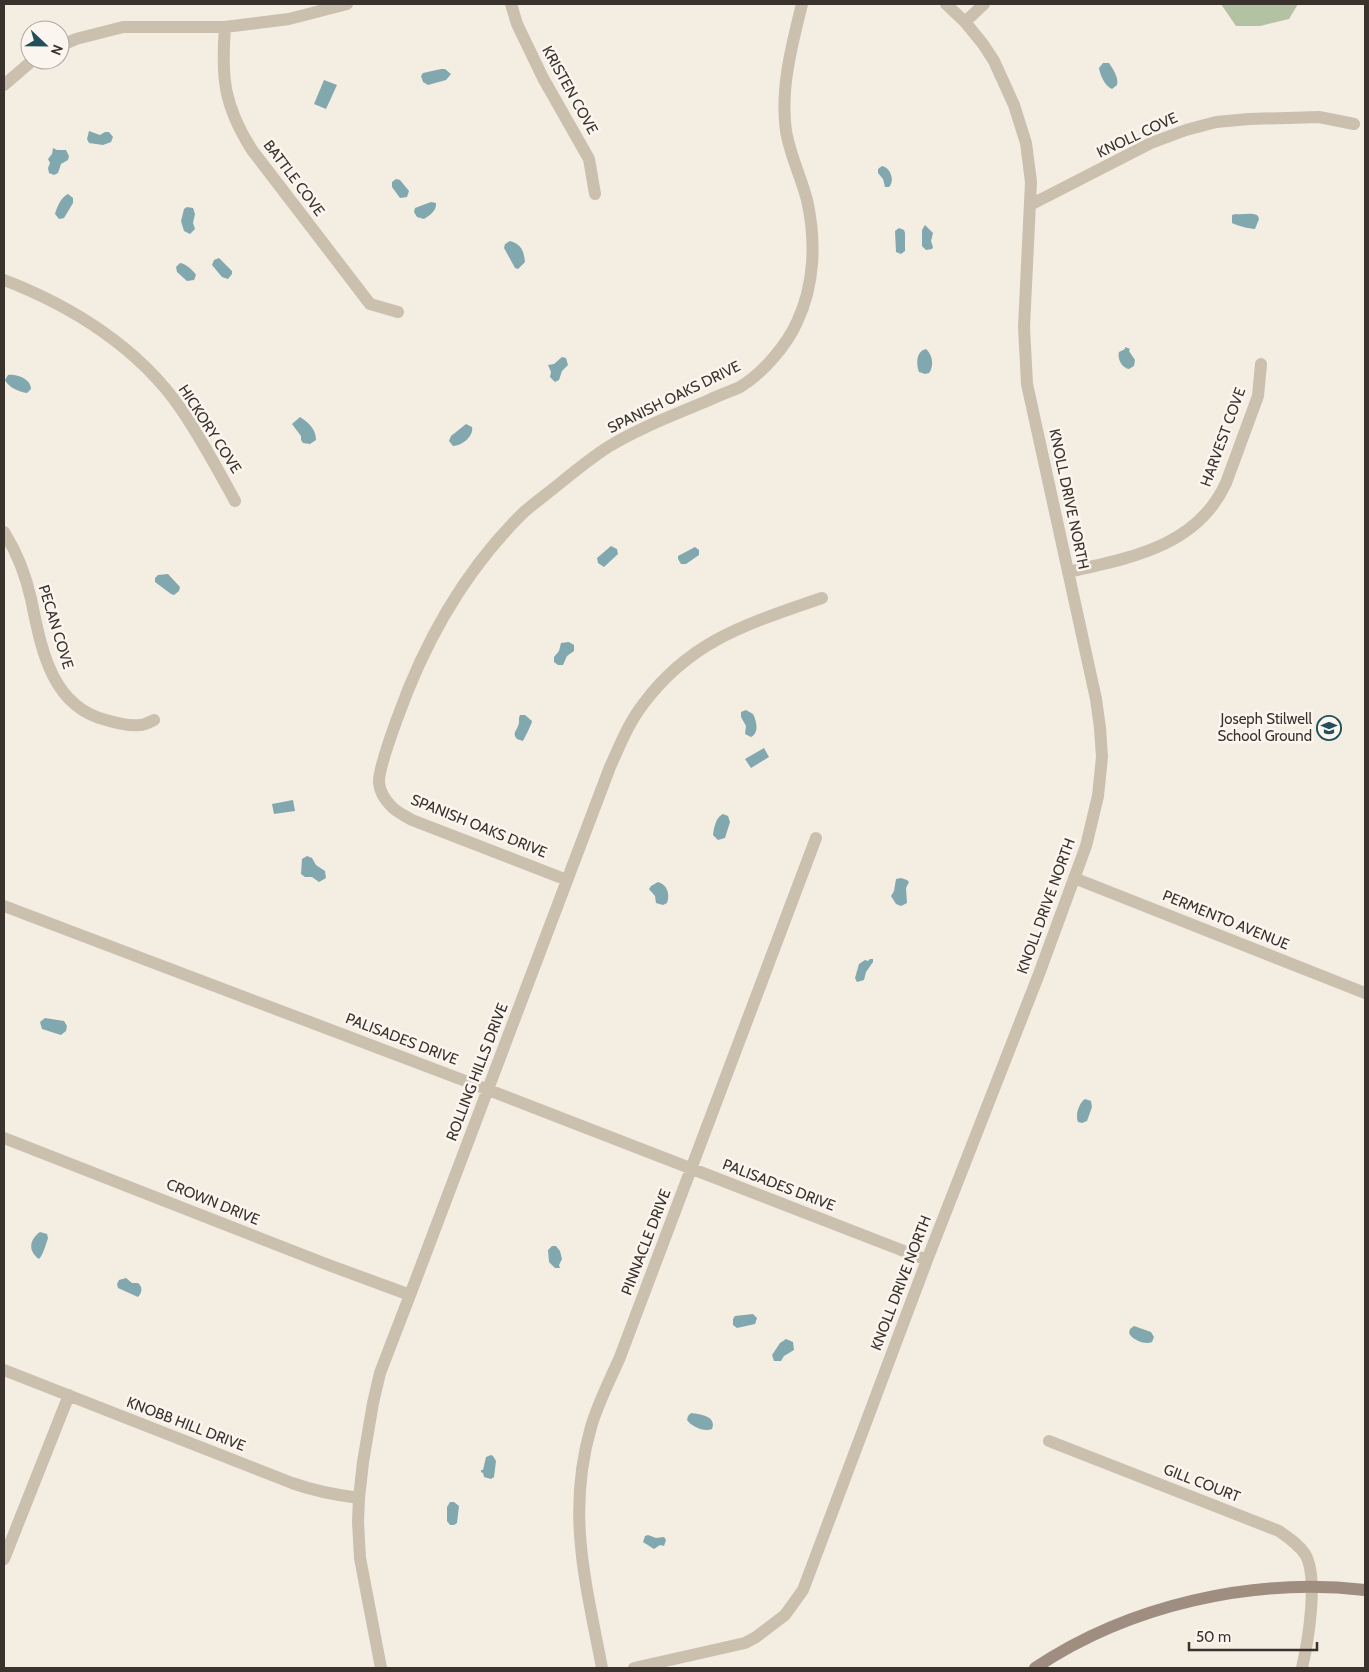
<svg xmlns="http://www.w3.org/2000/svg" width="1369" height="1672" viewBox="0 0 1369 1672" font-family="Cabin,sans-serif">
<style>
.green{fill:#b3c2a2}
.water{fill:#82a8af}
.lines{fill:none;stroke-linecap:round;stroke-linejoin:round}
.street{stroke:#cbbfae;stroke-width:12}
.secondary{stroke:#9f8e7f;stroke-width:12}
.labels{text-anchor:middle;dominant-baseline:central;stroke-width:5;stroke-linejoin:round;paint-order:stroke}
.street-label{font-size:15px;fill:#3a322c;stroke:#faf6ef}
.poi-label{font-size:15px;fill:#3a322c;stroke:#faf6ef;text-anchor:end}
</style>
<rect width="100%" height="100%" fill="#f3ede2"/>
<!-- green -->
<path class="green" d="M 1221,4 L 1298,4 L 1289,19 L 1260,26 L 1236,26 Z"/>
<!-- water -->
<path class="water" d="M 1103,63 L 1109,63 C 1113,69 1119,78 1117,85 L 1112,89 C 1105,86 1100,75 1099,68 Z
M 441,69 L 445,69 L 451,74 L 446,80 L 428,85 L 423,82 L 421,76 L 423,73 Z
M 324,80 L 337,85 L 326,109 L 314,104 Z
M 89,131 L 100,135 L 105,132 L 109,132 L 113,137 L 111,142 L 103,145 L 89,143 L 87,139 Z
M 53,148 L 57,150 L 66,150 L 69,156 L 68,160 L 61,164 L 58,173 L 54,175 L 49,173 L 48,168 L 50,163 L 48,159 L 52,154 Z
M 882,166 C 891,168 895,181 889,187 L 885,187 L 883,179 L 878,173 L 878,169 Z
M 396,179 L 400,180 L 409,191 L 407,197 L 400,198 L 392,187 L 392,182 Z
M 68,194 L 73,198 L 73,203 L 64,218 L 59,219 L 55,214 C 57,207 61,197 68,194 Z
M 431,202 L 436,203 C 437,211 429,216 424,219 L 417,217 L 414,212 L 415,208 Z
M 187,207 L 193,208 L 195,214 L 193,223 L 195,229 L 190,234 L 184,231 L 181,221 L 184,209 Z
M 1236,214 C 1243,215 1253,212 1258,216 L 1259,219 L 1255,229 C 1250,229 1235,225 1232,223 L 1232,215 Z
M 925,225 L 933,233 L 931,241 L 933,247 L 932,249 L 926,250 L 922,246 L 922,230 Z
M 899,228 L 904,230 L 905,233 L 905,251 L 901,254 L 896,252 L 895,231 Z
M 510,241 C 521,244 524,251 525,262 L 518,269 L 515,268 L 504,248 L 505,244 Z
M 219,258 L 232,271 L 232,274 L 228,279 L 222,277 L 212,265 L 214,260 Z
M 180,263 C 186,264 193,270 196,275 L 194,280 L 187,281 L 177,272 L 176,267 Z
M 1125,347 L 1130,349 L 1129,351 L 1135,360 L 1134,366 L 1129,369 C 1122,368 1117,359 1119,352 L 1125,349 Z
M 926,349 C 933,355 934,367 929,373 L 925,374 L 919,372 C 916,364 916,351 926,349 Z
M 562,357 L 566,358 L 568,365 L 562,371 L 559,380 L 555,382 L 550,377 L 551,372 L 548,365 L 554,364 Z
M 8,375 C 17,374 31,379 31,389 L 27,393 C 19,392 8,387 5,380 Z
M 300,417 C 309,423 316,429 316,440 L 310,444 L 303,443 L 301,440 L 301,436 L 292,424 Z
M 466,424 L 472,427 C 474,436 462,446 453,446 L 449,441 L 451,436 Z
M 611,546 L 617,549 L 618,554 L 604,567 L 598,563 L 597,558 Z
M 695,547 L 699,550 L 699,555 L 686,564 L 681,564 L 678,559 L 678,556 Z
M 168,574 L 180,587 L 179,591 L 174,595 L 171,594 L 155,582 L 155,578 L 158,575 Z
M 569,642 L 574,645 L 574,651 L 567,656 L 563,665 L 558,665 L 554,662 L 554,657 L 559,651 L 561,643 Z
M 746,710 L 753,714 C 757,722 759,733 751,737 L 745,734 L 746,726 L 741,717 L 741,712 Z
M 520,715 L 525,715 L 532,721 C 532,724 524,739 523,741 L 517,739 C 512,733 516,732 518,726 C 520,722 518,719 520,715 Z
M 764,748 L 769,757 L 751,768 L 745,759 Z
M 293,800 L 295,811 L 274,814 L 272,804 Z
M 723,814 L 728,816 L 730,822 L 725,838 L 718,840 L 713,835 C 714,827 716,817 723,814 Z
M 307,856 L 312,858 L 316,865 L 325,871 L 326,878 L 319,882 L 312,877 L 305,877 L 301,874 L 302,859 Z
M 901,878 L 907,880 L 909,882 L 906,888 L 907,903 L 901,906 L 896,904 L 891,896 L 894,891 L 896,879 Z
M 658,882 C 668,885 670,895 667,903 L 663,905 L 656,903 L 655,896 L 649,889 L 651,886 Z
M 870,959 L 873,959 L 873,962 L 866,972 L 864,980 L 857,982 L 855,978 L 859,964 L 865,960 L 868,961 Z
M 45,1018 L 64,1021 L 67,1026 L 66,1031 L 61,1035 L 42,1029 L 40,1022 Z
M 1085,1099 L 1091,1101 L 1092,1107 L 1087,1121 L 1082,1123 L 1078,1122 C 1075,1115 1079,1103 1085,1099 Z
M 40,1232 L 47,1234 L 48,1238 C 46,1244 43,1255 39,1259 C 28,1251 29,1240 40,1232 Z
M 552,1246 L 556,1246 L 560,1251 L 562,1259 L 559,1265 L 560,1268 L 555,1268 L 549,1262 L 548,1250 Z
M 126,1278 L 132,1283 L 138,1283 C 143,1287 142,1293 138,1297 L 118,1288 L 117,1284 L 119,1280 Z
M 753,1314 L 757,1318 L 755,1324 L 737,1328 L 733,1325 L 733,1319 L 735,1316 Z
M 1134,1326 L 1151,1332 L 1154,1337 L 1152,1342 C 1145,1345 1132,1340 1129,1333 L 1130,1329 Z
M 786,1339 L 793,1342 L 794,1350 L 784,1356 L 781,1361 L 774,1361 L 772,1355 L 780,1343 Z
M 691,1413 C 700,1414 717,1416 712,1429 C 704,1432 692,1427 687,1420 L 688,1416 Z
M 491,1455 L 493,1456 L 496,1461 L 494,1477 L 491,1479 L 484,1477 L 483,1473 L 481,1472 L 481,1470 L 483,1470 L 486,1457 Z
M 450,1502 L 454,1502 L 459,1506 L 457,1523 L 454,1525 L 450,1525 L 447,1521 L 447,1507 Z
M 648,1535 L 656,1538 L 664,1537 L 666,1540 L 664,1546 L 660,1545 L 654,1549 L 643,1542 L 645,1536 Z"/>
<g class="lines">
<!-- street -->
<path class="street" d="M 511,4 L 517,24 L 543,78 L 589,159 L 595,194
M 965,22 L 984,4
M 225,27 C 221,78 224,106 252,150 L 370,304 L 398,312
M 60,46 L 76,39 L 123,27 L 225,27 L 289,19 L 347,4
M 4,85 L 33,60
M 1030,205 L 1151,143 L 1186,130 L 1216,122 L 1249,119 L 1319,117 L 1354,124
M 4,280 C 72,306 139,348 181,409 C 201,438 218,470 235,501
M 4,532 C 16,551 26,576 31,599 C 41,646 50,706 106,720 C 116,723 130,726 140,725 C 145,725 150,722 154,720
M 1068,572 C 1129,558 1197,547 1226,483 L 1258,396 L 1261,364
M 1074,878 L 1365,993
M 567,880 L 412,820 C 406,816 396,812 391,806 C 385,800 380,791 379,783 C 378,770 392,733 397,719 C 424,643 465,570 523,513 C 534,503 547,494 559,484 C 575,471 591,458 608,447 C 639,428 674,415 707,401 C 717,396 729,392 740,387 C 762,374 787,345 797,322 C 815,284 816,240 807,200 C 801,177 790,155 786,131 C 780,88 792,45 802,4
M 4,906 L 468,1082 L 927,1260
M 4,1138 L 326,1264 L 410,1295
M 4,1370 L 292,1483 C 314,1491 336,1495 359,1498
M 1049,1441 L 1279,1531 C 1289,1538 1298,1544 1305,1554 C 1319,1577 1308,1642 1302,1668
M 4,1559 L 69,1395
M 381,1668 L 360,1558 L 358,1522 L 359,1498 L 363,1462 L 373,1403 L 380,1373 L 410,1295 L 610,767 C 620,745 629,722 644,703 C 692,639 750,623 822,598
M 602,1668 C 586,1583 566,1514 591,1427 C 598,1403 610,1380 620,1357 L 816,838
M 634,1668 L 745,1643 L 756,1637 L 785,1615 L 803,1590 L 927,1260 L 1039,974 L 1086,846 L 1098,796 L 1102,757 L 1100,728 L 1096,699 L 1027,384 L 1024,327 L 1031,182 L 1026,143 L 1014,105 L 994,61 L 983,44 L 965,22 L 946,4"/>
<!-- secondary -->
<path class="secondary" d="M 1035,1668 C 1129,1605 1253,1577 1365,1590"/>
</g>
<!-- icons -->
<defs>
<symbol id="school-ring" viewBox="-11 -11 22 22"><circle r="9.5" fill="#faf6ef" stroke="#22505a" stroke-width="1.5"/><path d="M0-5L7-2L0 1L-7-2ZM-4 1L0 2.5L4 1V4Q0 6-4 4Z" fill="#22505a"/></symbol>
</defs>
<g fill-rule="evenodd">
<use href="#school-ring" x="1315" y="714" width="28" height="28"/>
</g>
<g class="labels">
<!-- street labels -->
<g class="street-label">
<text transform="translate(570 90) rotate(61)">KRISTEN COVE</text>
<text transform="translate(1137 135) rotate(-25)">KNOLL COVE</text>
<text transform="translate(294 178) rotate(53)">BATTLE COVE</text>
<text transform="translate(674 397) rotate(-26)">SPANISH OAKS DRIVE</text>
<text transform="translate(210 429) rotate(57)">HICKORY COVE</text>
<text transform="translate(1223 437) rotate(-70)">HARVEST COVE</text>
<text transform="translate(1069 499) rotate(78)">KNOLL DRIVE NORTH</text>
<text transform="translate(56 627) rotate(73)">PECAN COVE</text>
<text transform="translate(479 826) rotate(22)">SPANISH OAKS DRIVE</text>
<text transform="translate(1046 906) rotate(-70)">KNOLL DRIVE NORTH</text>
<text transform="translate(1226 920) rotate(22)">PERMENTO AVENUE</text>
<text transform="translate(402 1039) rotate(21)">PALISADES DRIVE</text>
<text transform="translate(477 1072) rotate(-69)">ROLLING HILLS DRIVE</text>
<text transform="translate(779 1185) rotate(21)">PALISADES DRIVE</text>
<text transform="translate(213 1202) rotate(22)">CROWN DRIVE</text>
<text transform="translate(646 1242) rotate(-69)">PINNACLE DRIVE</text>
<text transform="translate(901 1283) rotate(-69)">KNOLL DRIVE NORTH</text>
<text transform="translate(186 1424) rotate(21)">KNOBB HILL DRIVE</text>
<text transform="translate(1202 1483) rotate(21)">GILL COURT</text>
</g>
<!-- poi labels -->
<g class="poi-label">
<text x="1312" y="719">Joseph Stilwell<tspan x="1312" dy="17">School Ground</tspan></text>
</g>
</g>
<!-- border -->
<rect width="1369" height="1672" fill="none" stroke="#3a322c" stroke-width="10"/>
<!-- north arrow -->
<g transform="translate(45 45) rotate(112)"><circle r="24" fill="#faf6ef" stroke="#ada8a1"/>
<path d="M0-4L9 19L0 12L-9 19Z" fill="#22505a"/>
<text y="-8" font-size="14" font-weight="bold" text-anchor="middle" fill="#3a322c">N</text>
</g>
<!-- scale -->
<path d="M1189 1642v8h128v-8" fill="none" stroke="#3a322c" stroke-width="2.5"/>
<text x="1196" y="1642" font-size="15" fill="#3a322c" stroke="#faf6ef" stroke-width="4" paint-order="stroke">50 m</text>
</svg>
